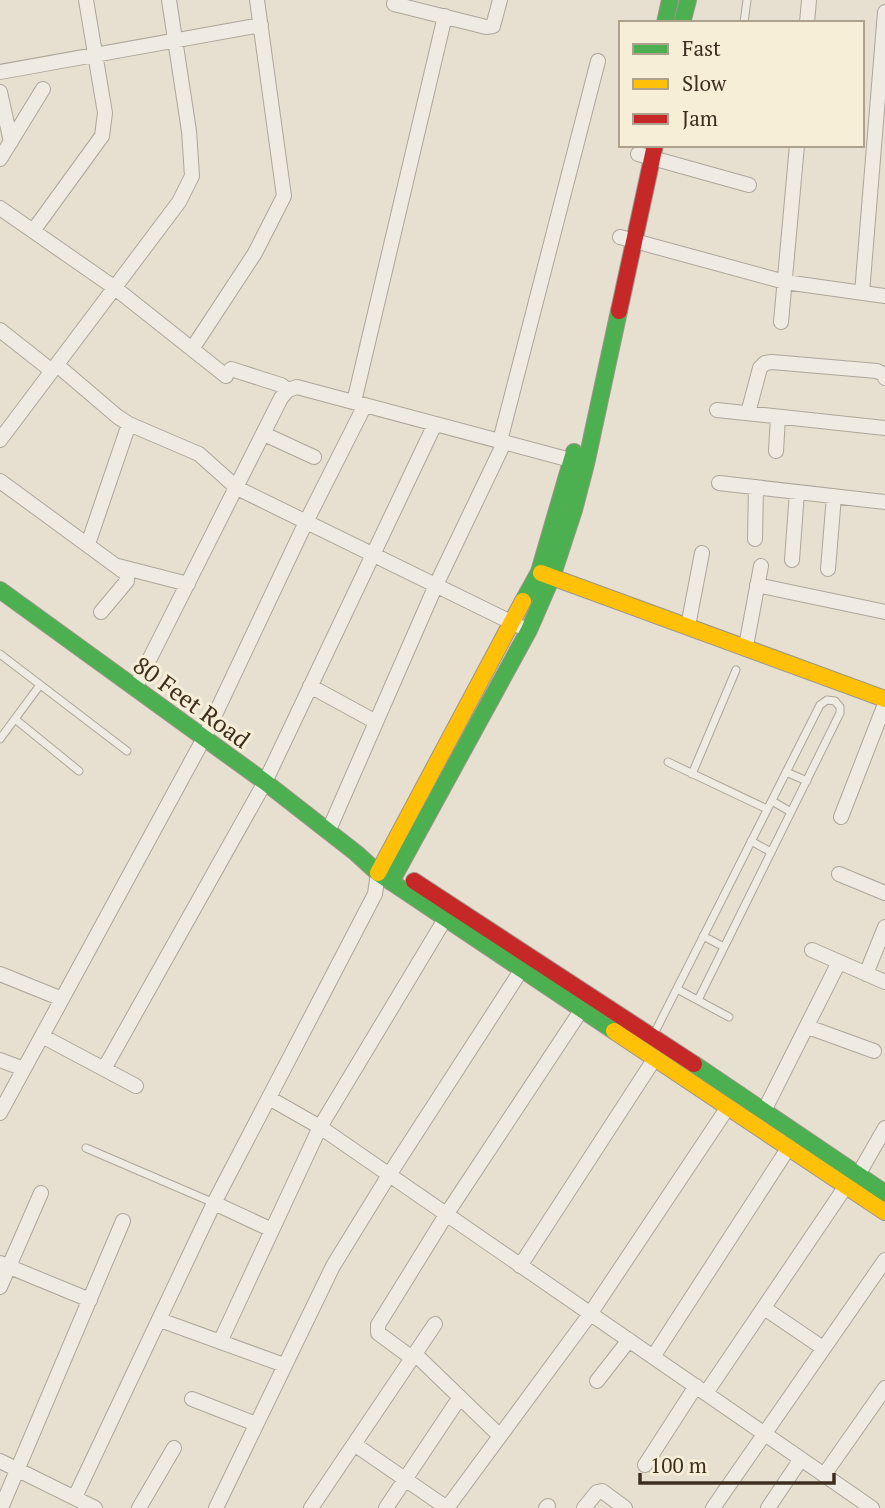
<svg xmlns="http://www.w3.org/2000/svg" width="885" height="1508" viewBox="0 0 885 1508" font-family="'PT Serif',serif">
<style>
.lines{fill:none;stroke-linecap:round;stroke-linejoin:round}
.lane-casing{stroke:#ada599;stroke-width:9}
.street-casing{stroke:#ada599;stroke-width:16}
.fast-casing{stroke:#9c958a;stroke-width:18}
.slow-casing{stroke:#9c958a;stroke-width:18}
.jam-casing{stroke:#9c958a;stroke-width:18}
.lane{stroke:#efebe3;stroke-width:7}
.street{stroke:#efebe3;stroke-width:14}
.fast{stroke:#4caf50;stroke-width:16}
.slow{stroke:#ffc107;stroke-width:16}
.jam{stroke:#c62828;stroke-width:16}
.labels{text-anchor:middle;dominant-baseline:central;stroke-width:6;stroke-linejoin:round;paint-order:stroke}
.street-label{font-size:24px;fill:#3d2e20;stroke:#f7eed8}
</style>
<rect width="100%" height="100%" fill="#e7e0d1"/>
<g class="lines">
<defs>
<path id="lane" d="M 744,23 L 747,0
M 0,654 L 127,751
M 15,719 L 79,771
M 0,739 L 40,685
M 668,762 L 767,809
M 786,772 L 807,781
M 692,774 L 736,670
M 772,801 L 791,812
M 751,841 L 771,852
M 703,936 L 724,947
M 677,989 L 729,1017
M 655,1032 L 820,705 L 827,700 L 835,701 L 840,707 L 840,713 L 698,1000
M 86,1148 L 214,1203"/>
<path id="street" d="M 394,4 L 486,27 L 493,26 L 500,0
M 807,23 L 809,0
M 0,72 L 261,25
M 0,92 L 11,142
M 638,154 L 749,185
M 0,159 L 43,89
M 0,208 L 115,288 L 226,376
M 33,231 L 102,136 L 105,113 L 86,0
M 620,237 L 785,282 L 885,296
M 862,293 L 885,12
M 781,322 L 797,145
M 0,330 L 52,371
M 192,349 L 255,253 L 284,196 L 257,0
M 57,365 L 118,417 L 129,424 L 199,454 L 237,488 L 519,626
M 231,369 L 281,385 L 288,390
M 354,402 L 445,16
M 717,410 L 885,428
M 748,413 L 760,368 L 765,363 L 772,362 L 877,371 L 883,374 L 885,378
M 264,434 L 314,457
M 0,440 L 179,202 L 192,176 L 189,131 L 169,0
M 500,441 L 598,61
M 776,451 L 778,417
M 0,481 L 127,574 L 127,581 L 101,612
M 719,483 L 885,502
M 755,539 L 756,487
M 88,544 L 129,424
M 792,560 L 797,492
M 118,566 L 188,584
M 828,569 L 834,496
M 757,585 L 885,612
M 688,626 L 702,553
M 746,646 L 761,566
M 310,686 L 376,722
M 135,688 L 281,398 L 288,390 L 297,387 L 578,462
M 841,817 L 885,704
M 328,832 L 436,585 L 504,443
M 839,874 L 885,893
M 812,950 L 885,982
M 0,974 L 62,999
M 866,974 L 885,927
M 808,1027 L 874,1051
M 42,1036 L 136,1086
M 0,1060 L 24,1069
M 104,1069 L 265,782 L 435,424
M 269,1098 L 320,1127 L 872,1508
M 764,1111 L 839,962
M 0,1113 L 204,738 L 306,522 L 365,405
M 858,1175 L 885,1128
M 214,1203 L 272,1230
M 0,1263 L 90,1300
M 520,1266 L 655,1058
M 0,1287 L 41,1193
M 764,1308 L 823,1348
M 160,1320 L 284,1365
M 220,1342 L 320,1127 L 445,919
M 415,1354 L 500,1436
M 653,1357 L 789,1147
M 412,1358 L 378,1333 L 378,1325 L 446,1215 L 582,1009
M 597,1381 L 629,1340
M 706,1393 L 846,1186
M 192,1399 L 256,1424
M 354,1444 L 447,1508
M 0,1461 L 95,1508
M 645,1465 L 696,1386
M 824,1475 L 885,1388
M 75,1497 L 214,1203 L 375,894 L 378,873
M 1,1508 L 123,1221
M 139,1508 L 174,1448
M 216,1508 L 333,1266 L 389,1175 L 522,969
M 311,1508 L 435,1324
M 386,1508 L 460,1397
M 447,1508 L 590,1314 L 728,1107
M 546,1508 L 548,1506
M 584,1508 L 597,1492 L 602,1491 L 625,1508
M 713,1508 L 885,1260
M 768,1508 L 801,1459"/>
<path id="fast" d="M 665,23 L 670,0
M 682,23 L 688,0
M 0,590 L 265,782 L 356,853 L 378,873 L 614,1031
M 523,601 L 539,572 L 574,452
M 391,882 L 529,630 L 552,577 L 574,510 L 586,464 L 619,311
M 694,1064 L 885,1193"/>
<path id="slow" d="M 541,573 L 885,699
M 378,873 L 523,601
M 614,1031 L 885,1212"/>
<path id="jam" d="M 619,311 L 655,145
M 414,881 L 694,1064"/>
</defs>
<!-- lane casing -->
<use href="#lane" class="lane-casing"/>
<!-- street casing -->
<use href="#street" class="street-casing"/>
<!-- fast casing -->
<use href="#fast" class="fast-casing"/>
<!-- slow casing -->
<use href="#slow" class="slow-casing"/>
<!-- jam casing -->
<use href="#jam" class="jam-casing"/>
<!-- lane -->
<use href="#lane" class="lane"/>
<!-- street -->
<use href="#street" class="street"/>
<!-- fast -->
<use href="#fast" class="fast"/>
<!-- slow -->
<use href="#slow" class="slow"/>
<!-- jam -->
<use href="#jam" class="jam"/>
</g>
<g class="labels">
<!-- street labels -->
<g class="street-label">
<text transform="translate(192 702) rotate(36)">80 Feet Road</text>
</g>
</g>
<!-- legend -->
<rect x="619" y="21" width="245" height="126" fill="#f7eed8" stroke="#ada18e" stroke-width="2"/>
<rect x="633" y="44" width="35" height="10" fill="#4caf50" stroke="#ada18e" stroke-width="2"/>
<text x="682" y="56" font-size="21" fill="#3d2e20">Fast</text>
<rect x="633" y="79" width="35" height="10" fill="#ffc107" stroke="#ada18e" stroke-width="2"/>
<text x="682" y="91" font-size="21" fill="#3d2e20">Slow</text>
<rect x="633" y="114" width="35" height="10" fill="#c62828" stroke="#ada18e" stroke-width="2"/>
<text x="682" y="126" font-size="21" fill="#3d2e20">Jam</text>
<!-- scale -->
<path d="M640 1473v10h194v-10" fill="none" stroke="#3d2e20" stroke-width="3.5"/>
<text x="650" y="1473" font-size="21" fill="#3d2e20" stroke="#f7eed8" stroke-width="5" paint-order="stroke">100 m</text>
</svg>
